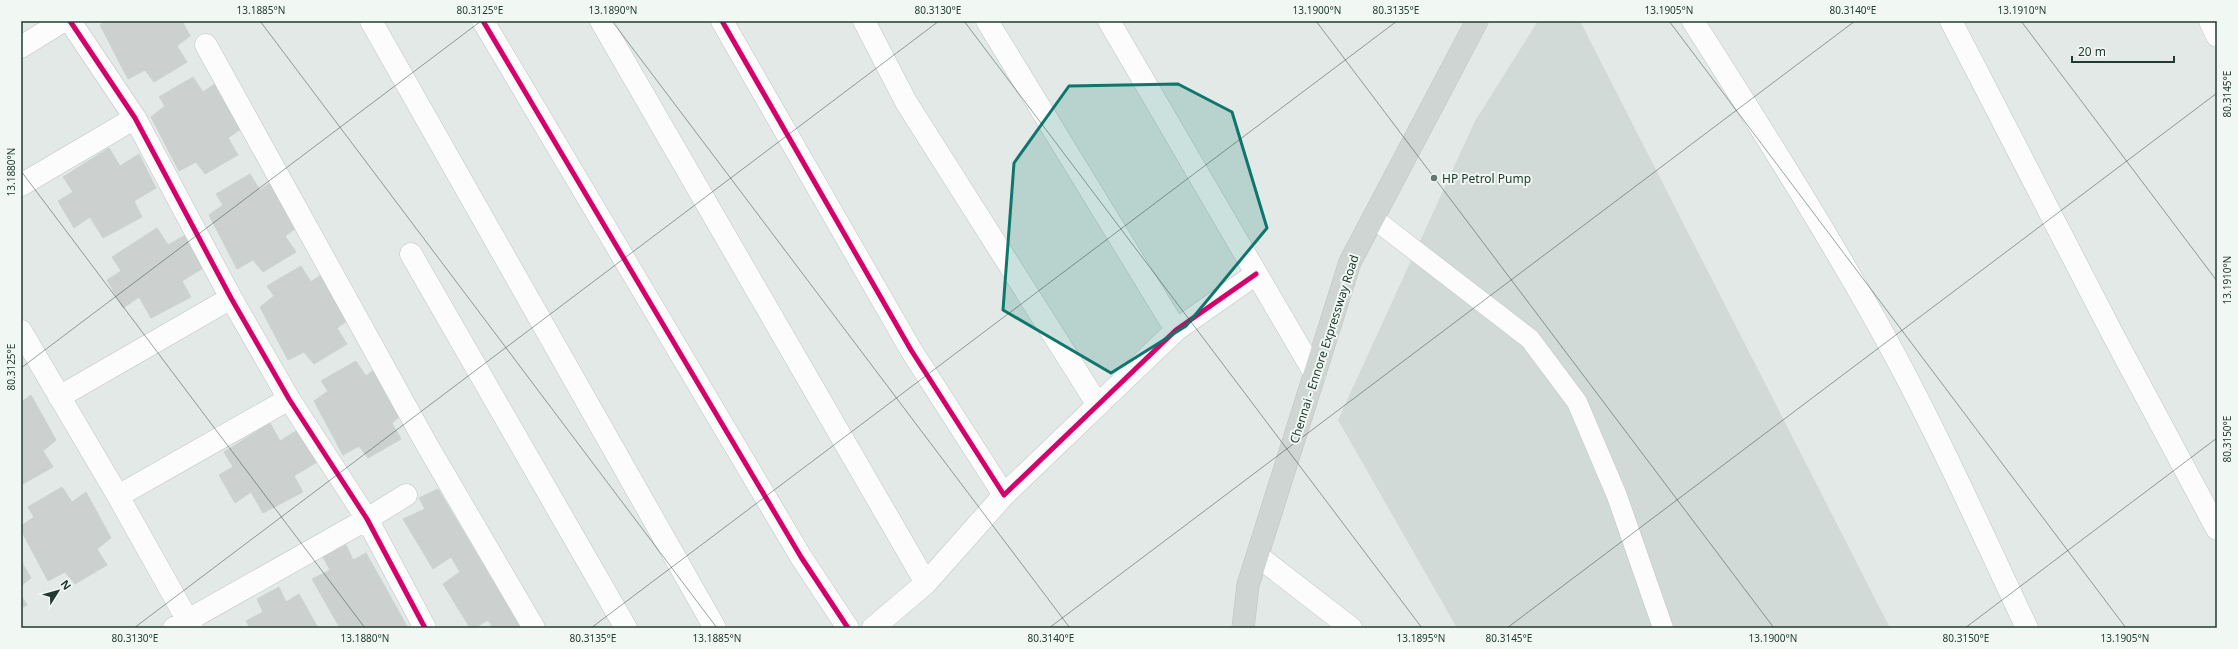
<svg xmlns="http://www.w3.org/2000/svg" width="2238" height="649" viewBox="0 0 2238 649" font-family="'Noto Sans',sans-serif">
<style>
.built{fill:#d1dad6}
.building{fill:#ccd1cf;stroke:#ccd2cf}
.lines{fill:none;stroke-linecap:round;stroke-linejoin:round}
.service-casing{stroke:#c0c5c3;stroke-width:21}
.minor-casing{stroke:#c0c5c3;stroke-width:23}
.primary-casing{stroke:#bcc4c2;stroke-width:23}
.service{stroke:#fbfcfb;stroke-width:20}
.minor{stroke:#fbfcfb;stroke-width:22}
.primary{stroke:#ced5d2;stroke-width:22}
.cycleway-casing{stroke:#f1f8f4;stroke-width:8}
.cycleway{stroke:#d6006c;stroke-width:5}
.marked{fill:#0f766e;fill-opacity:0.2;stroke:#0f766e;stroke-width:3;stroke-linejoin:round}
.ticks{fill:none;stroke:#223a32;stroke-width:1;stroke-opacity:0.45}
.poi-dot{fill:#667771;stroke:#f1f8f4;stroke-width:1.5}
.labels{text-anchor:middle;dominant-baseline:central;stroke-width:4;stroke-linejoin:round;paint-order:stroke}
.poi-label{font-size:12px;fill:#223a32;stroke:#f1f8f4;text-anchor:start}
.street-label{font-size:12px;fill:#223a32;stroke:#f1f8f4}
.neatline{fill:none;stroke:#223a32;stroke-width:1.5}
.ticks-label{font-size:10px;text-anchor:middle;fill:#223a32}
</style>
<rect width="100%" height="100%" fill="#e3e9e6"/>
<!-- built -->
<path class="built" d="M 1538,21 L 1580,21 L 1890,628 L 1457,628 L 1338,420 L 1475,121 Z"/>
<!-- building -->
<path class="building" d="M 105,21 L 182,21 L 190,36 L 177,46 L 187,62 L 154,82 L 145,70 L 128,79 L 100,25 Z
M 193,77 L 203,92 L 216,83 L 242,128 L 228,138 L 238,155 L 205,174 L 196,162 L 179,171 L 151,117 L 165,106 L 159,97 Z
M 109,148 L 120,166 L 139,154 L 156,188 L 134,201 L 142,217 L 103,238 L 90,217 L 74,228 L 58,201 L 73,192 L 63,177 Z
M 250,174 L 260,190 L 274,180 L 299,226 L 285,236 L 296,252 L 263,272 L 253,260 L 237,269 L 209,215 L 223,205 L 216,194 Z
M 157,228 L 168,245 L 187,234 L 205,267 L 182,281 L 191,297 L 151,318 L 139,297 L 123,308 L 107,280 L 121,271 L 112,257 Z
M 301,266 L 311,282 L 325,272 L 351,318 L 337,328 L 347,344 L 314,364 L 304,352 L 288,360 L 260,307 L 274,296 L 267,286 Z
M 356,361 L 366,376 L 379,366 L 405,412 L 392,423 L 401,439 L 368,458 L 359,446 L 343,455 L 314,401 L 328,391 L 321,381 Z
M 31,395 L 56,440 L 43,451 L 53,467 L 21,485 L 21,402 Z
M 270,423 L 280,441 L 299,429 L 317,462 L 294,476 L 303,492 L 263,513 L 251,492 L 235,503 L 219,475 L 233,467 L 224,452 Z
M 62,487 L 72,502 L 86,492 L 111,538 L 97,549 L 107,565 L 75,584 L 65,572 L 48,581 L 21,530 L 21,526 L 34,517 L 28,507 Z
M 438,489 L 521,628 L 493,628 L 488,620 L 475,628 L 470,628 L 443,584 L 460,572 L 451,557 L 433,569 L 403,519 L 425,509 L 419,498 Z
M 346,545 L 353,560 L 366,553 L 408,628 L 340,628 L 312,579 L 330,570 L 323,557 Z
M 21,561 L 31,578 L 21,586 Z
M 279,587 L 286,602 L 299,594 L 318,628 L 250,628 L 246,621 L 263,612 L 257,599 Z
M 21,595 L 27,605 L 21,608 Z"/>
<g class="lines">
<defs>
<path id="service" d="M 1373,218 L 1530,339 L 1577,402 L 1617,496 L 1663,628"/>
<path id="minor" d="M 70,21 L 135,118 L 231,298 L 289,399 L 367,519 L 425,628
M 371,21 L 715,628
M 483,21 L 801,557 L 848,628
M 601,21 L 926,583
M 722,21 L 911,350 L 1004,495 L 1176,330 L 1256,274
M 864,21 L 906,102 L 1098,405
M 987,21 L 1176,330
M 1109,21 L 1315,374
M 1693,21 C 1754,117 1815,213 1871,312 C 1929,414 1977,522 2027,628
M 1951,21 L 2112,333 L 2217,529
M 2210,21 L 2217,36
M 206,45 L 427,445 L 534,628
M 21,47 L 63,21
M 21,185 L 135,118
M 411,254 L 626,628
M 21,331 L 118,496 L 192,628
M 59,397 L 231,298
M 118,496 L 289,399
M 1258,556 L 1351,628
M 174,628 L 367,519 L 406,495
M 873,628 L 926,583 L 1004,495"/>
<path id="primary" d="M 1243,628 L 1248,585 L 1350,262 L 1477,21"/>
</defs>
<!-- service casing -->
<use href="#service" class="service-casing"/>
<!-- minor casing -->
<use href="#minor" class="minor-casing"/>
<!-- primary casing -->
<use href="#primary" class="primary-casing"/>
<!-- service -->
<use href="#service" class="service"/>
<!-- minor -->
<use href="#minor" class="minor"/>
<!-- primary -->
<use href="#primary" class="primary"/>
<defs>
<path id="cycleway" d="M 70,21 L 135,118 L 231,298 L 289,399 L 367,519 L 425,628
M 483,21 L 801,557 L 848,628
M 722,21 L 911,350 L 1004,495 L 1176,330 L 1256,274"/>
</defs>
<!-- cycleway casing -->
<use href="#cycleway" class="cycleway-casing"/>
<!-- cycleway -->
<use href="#cycleway" class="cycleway"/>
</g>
<!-- marked area -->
<path class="marked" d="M 1178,84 L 1232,112 L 1267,228 L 1186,326 L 1111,373 L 1003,310 L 1014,163 L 1069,86 Z"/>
<!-- ticks -->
<path class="ticks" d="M 260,21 L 717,628M 612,21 L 1070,628M 964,21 L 1422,628M 1316,21 L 1774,628M 1669,21 L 2126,628M 2021,21 L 2217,281M 21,23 L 23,21M 21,171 L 365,628M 21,368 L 481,21M 134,628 L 939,21M 591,628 L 1397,21M 1049,628 L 1855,21M 1507,628 L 2217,93M 1965,628 L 2217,438"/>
<!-- markers -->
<circle class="poi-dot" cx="1434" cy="178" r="4"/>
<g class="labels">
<!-- poi labels -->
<g class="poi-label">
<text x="1442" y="178">HP Petrol Pump</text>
</g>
<!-- street labels -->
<g class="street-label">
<text transform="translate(1324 349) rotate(-72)">Chennai - Ennore Expressway Road</text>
</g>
</g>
<!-- border -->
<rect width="2238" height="649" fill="none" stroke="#f1f8f4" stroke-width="44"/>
<!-- north arrow -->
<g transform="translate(58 591) rotate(53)" stroke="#f1f8f4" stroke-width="3" paint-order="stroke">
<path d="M0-3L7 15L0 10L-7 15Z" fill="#223a32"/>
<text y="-6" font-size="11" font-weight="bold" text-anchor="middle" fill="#223a32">N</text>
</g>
<!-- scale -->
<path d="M2072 56v6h102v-6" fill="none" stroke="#223a32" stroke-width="2"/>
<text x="2078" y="56" font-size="12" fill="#223a32" stroke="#f1f8f4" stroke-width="3" paint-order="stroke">20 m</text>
<rect x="22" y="22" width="2194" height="605" class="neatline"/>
<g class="ticks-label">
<text x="261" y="14">13.1885°N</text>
<text x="480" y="14">80.3125°E</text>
<text x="613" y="14">13.1890°N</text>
<text x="938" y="14">80.3130°E</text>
<text x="1317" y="14">13.1900°N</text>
<text x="1396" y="14">80.3135°E</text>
<text x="1669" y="14">13.1905°N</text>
<text x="1853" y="14">80.3140°E</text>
<text x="2022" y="14">13.1910°N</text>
<text transform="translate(2227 94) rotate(-90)" y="4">80.3145°E</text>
<text transform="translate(11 172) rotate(-90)" y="4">13.1880°N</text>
<text transform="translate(2227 280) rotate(-90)" y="4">13.1910°N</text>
<text transform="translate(11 367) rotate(-90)" y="4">80.3125°E</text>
<text transform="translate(2227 439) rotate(-90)" y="4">80.3150°E</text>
<text x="135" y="642">80.3130°E</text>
<text x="365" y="642">13.1880°N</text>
<text x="593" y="642">80.3135°E</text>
<text x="717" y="642">13.1885°N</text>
<text x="1051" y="642">80.3140°E</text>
<text x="1421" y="642">13.1895°N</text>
<text x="1509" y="642">80.3145°E</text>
<text x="1773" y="642">13.1900°N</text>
<text x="1966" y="642">80.3150°E</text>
<text x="2125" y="642">13.1905°N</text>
</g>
</svg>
